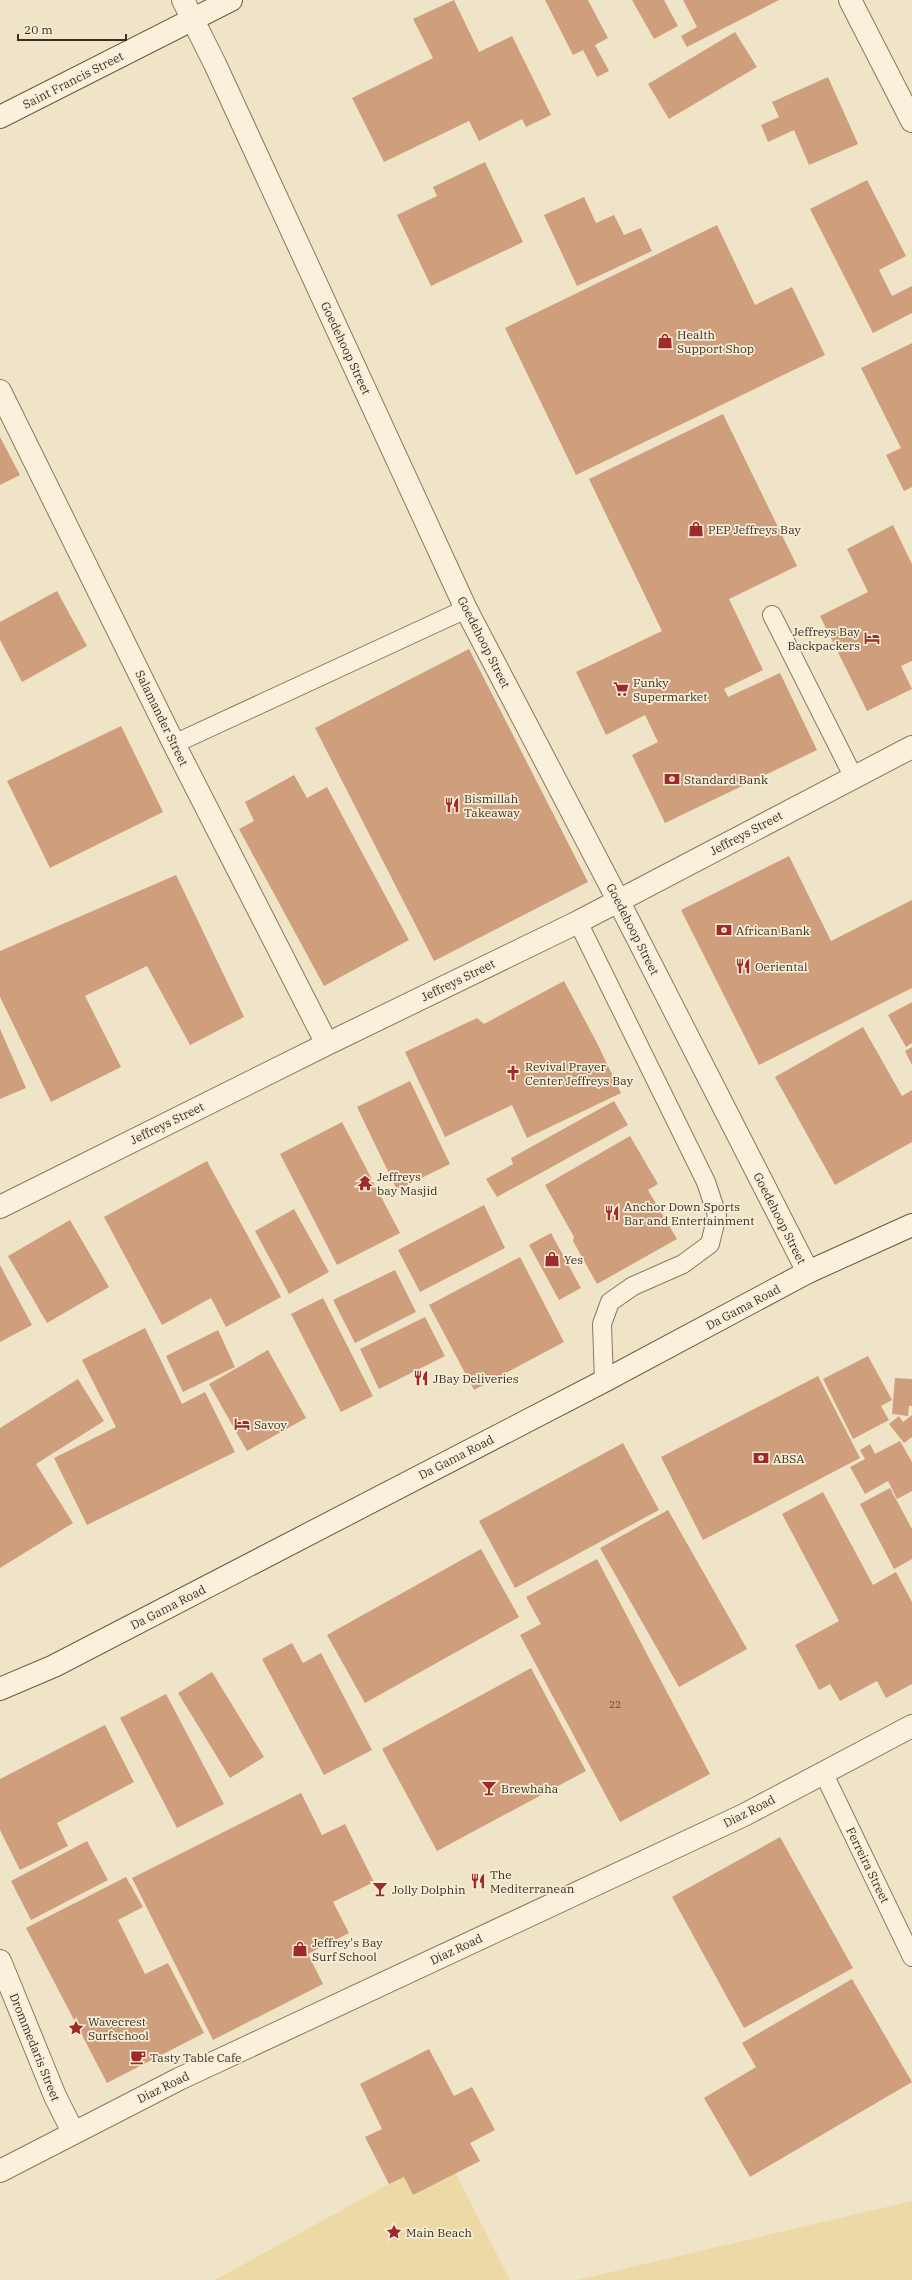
<svg xmlns="http://www.w3.org/2000/svg" width="912" height="2280" viewBox="0 0 912 2280" font-family="'IBM Plex Serif',serif">
<style>
.sand{fill:#ecd9a5}
.building{fill:#cf9f7d}
.lines{fill:none;stroke-linecap:round;stroke-linejoin:round}
.lane-casing{stroke:#8d765c;stroke-width:20}
.street-casing{stroke:#8d765c;stroke-width:24}
.secondary-casing{stroke:#6f573f;stroke-width:24}
.lane{stroke:#faf1dc;stroke-width:18}
.street{stroke:#faf1dc;stroke-width:22}
.secondary{stroke:#faf1dc;stroke-width:22}
.labels{text-anchor:middle;dominant-baseline:central;stroke-width:3.5;stroke-linejoin:round;paint-order:stroke}
.number-label{font-size:10px;fill:#624a37}
.street-label{font-size:12px;fill:#3d2e20;stroke:#f7eed8}
.poi-label{font-size:12px;fill:#3d2e20;stroke:#f7eed8;text-anchor:start}
</style>
<rect width="100%" height="100%" fill="#f0e4c8"/>
<!-- sand -->
<path class="sand" d="M 447,2156 L 510,2280 L 215,2280 L 389,2184 Z
M 912,2201 L 912,2280 L 577,2280 Z"/>
<!-- building -->
<path class="building" d="M 454,0 L 479,52 L 512,36 L 551,115 L 526,127 L 522,119 L 479,141 L 469,121 L 384,162 L 352,98 L 433,58 L 413,19 Z
M 545,0 L 588,0 L 608,38 L 595,45 L 609,71 L 597,77 L 583,50 L 573,55 Z
M 632,0 L 664,0 L 678,26 L 654,39 Z
M 683,0 L 779,0 L 687,47 L 681,36 L 697,27 Z
M 735,32 L 757,67 L 669,119 L 648,84 Z
M 828,77 L 858,144 L 809,165 L 794,130 L 768,142 L 761,125 L 779,117 L 772,102 Z
M 485,162 L 523,242 L 431,286 L 397,215 L 437,196 L 433,187 Z
M 867,180 L 906,256 L 879,270 L 892,296 L 912,286 L 912,313 L 873,333 L 810,209 Z
M 584,197 L 596,223 L 614,215 L 624,235 L 641,228 L 652,251 L 577,286 L 544,215 Z
M 717,225 L 755,305 L 792,287 L 825,355 L 576,475 L 505,328 Z
M 912,343 L 912,487 L 904,491 L 886,455 L 901,448 L 861,368 Z
M 723,414 L 797,566 L 729,599 L 763,670 L 724,689 L 728,697 L 780,673 L 817,750 L 665,823 L 632,755 L 658,742 L 645,715 L 606,735 L 576,672 L 662,631 L 589,479 Z
M 0,437 L 20,475 L 0,485 Z
M 893,525 L 912,564 L 912,661 L 901,666 L 912,689 L 867,711 L 820,616 L 868,592 L 847,549 Z
M 57,591 L 87,646 L 22,682 L 0,640 L 0,622 Z
M 469,649 L 588,882 L 434,961 L 315,728 Z
M 121,726 L 163,812 L 50,868 L 7,781 Z
M 294,775 L 307,798 L 327,787 L 409,940 L 324,986 L 239,829 L 254,821 L 245,802 Z
M 789,856 L 831,941 L 912,900 L 912,988 L 759,1065 L 681,910 Z
M 176,875 L 244,1017 L 190,1045 L 147,966 L 85,996 L 121,1067 L 51,1102 L 0,997 L 0,951 Z
M 564,981 L 596,1041 L 621,1093 L 527,1138 L 512,1105 L 445,1137 L 405,1052 L 477,1018 L 484,1024 Z
M 912,1002 L 912,1043 L 906,1047 L 888,1015 Z
M 863,1027 L 902,1096 L 912,1090 L 912,1142 L 835,1185 L 775,1077 Z
M 0,1029 L 26,1088 L 0,1099 Z
M 912,1047 L 912,1065 L 905,1051 Z
M 410,1081 L 450,1164 L 397,1190 L 357,1107 Z
M 614,1101 L 628,1125 L 497,1197 L 486,1179 L 513,1164 L 511,1158 Z
M 342,1122 L 400,1233 L 337,1265 L 280,1154 Z
M 630,1136 L 658,1184 L 648,1190 L 677,1239 L 597,1284 L 573,1241 L 574,1237 L 545,1185 Z
M 207,1161 L 281,1297 L 226,1327 L 211,1298 L 162,1325 L 104,1217 Z
M 484,1205 L 505,1248 L 420,1292 L 398,1250 Z
M 294,1209 L 329,1272 L 289,1294 L 255,1231 Z
M 70,1220 L 109,1287 L 47,1323 L 8,1256 Z
M 551,1233 L 581,1288 L 559,1300 L 529,1245 Z
M 520,1257 L 564,1342 L 474,1390 L 429,1305 Z
M 0,1265 L 32,1325 L 0,1342 Z
M 395,1270 L 416,1312 L 355,1343 L 333,1300 Z
M 323,1298 L 373,1396 L 341,1412 L 291,1314 Z
M 425,1317 L 445,1356 L 379,1389 L 360,1349 Z
M 145,1328 L 182,1404 L 205,1392 L 235,1452 L 87,1525 L 54,1458 L 116,1427 L 82,1360 Z
M 218,1330 L 235,1367 L 183,1392 L 166,1356 Z
M 268,1350 L 306,1418 L 247,1451 L 209,1384 Z
M 868,1356 L 892,1400 L 881,1406 L 889,1420 L 853,1439 L 823,1379 Z
M 818,1376 L 860,1458 L 703,1540 L 661,1457 Z
M 895,1378 L 912,1379 L 912,1406 L 909,1406 L 908,1416 L 892,1414 Z
M 78,1379 L 104,1421 L 36,1464 L 73,1523 L 0,1568 L 0,1428 Z
M 912,1415 L 912,1437 L 904,1443 L 889,1424 L 899,1416 L 903,1422 Z
M 900,1441 L 912,1462 L 912,1491 L 897,1499 L 888,1481 L 865,1494 L 850,1467 L 865,1459 L 860,1450 L 870,1444 L 875,1454 Z
M 623,1443 L 659,1510 L 515,1588 L 479,1521 Z
M 890,1488 L 912,1529 L 912,1559 L 894,1569 L 860,1504 Z
M 823,1492 L 873,1585 L 896,1572 L 912,1602 L 912,1684 L 886,1698 L 877,1681 L 840,1701 L 830,1684 L 819,1690 L 795,1645 L 839,1621 L 782,1514 Z
M 668,1510 L 747,1649 L 679,1687 L 600,1548 Z
M 481,1549 L 519,1617 L 365,1703 L 327,1635 Z
M 597,1559 L 710,1774 L 620,1822 L 520,1635 L 541,1624 L 526,1597 Z
M 292,1643 L 303,1663 L 321,1653 L 372,1750 L 324,1775 L 262,1659 Z
M 531,1668 L 586,1771 L 437,1851 L 382,1749 Z
M 212,1672 L 264,1757 L 230,1778 L 178,1693 Z
M 166,1694 L 224,1804 L 177,1828 L 120,1718 Z
M 105,1725 L 134,1782 L 57,1823 L 68,1846 L 20,1870 L 0,1830 L 0,1779 Z
M 301,1793 L 322,1835 L 345,1824 L 374,1882 L 333,1902 L 349,1933 L 308,1954 L 323,1984 L 213,2040 L 132,1878 Z
M 780,1837 L 853,1968 L 744,2028 L 672,1897 Z
M 87,1841 L 108,1880 L 31,1920 L 11,1881 Z
M 126,1877 L 143,1907 L 118,1920 L 145,1974 L 168,1963 L 204,2033 L 107,2083 L 26,1928 Z
M 852,1979 L 912,2082 L 750,2177 L 704,2098 L 756,2067 L 742,2043 Z
M 429,2049 L 454,2096 L 472,2087 L 495,2130 L 470,2143 L 480,2161 L 413,2195 L 404,2177 L 389,2184 L 365,2137 L 382,2129 L 360,2084 Z"/>
<g class="lines">
<defs>
<path id="lane" d="M 772,615 L 853,776
M 174,744 L 466,609
M 578,922 L 706,1182 L 717,1215 L 710,1244 L 683,1264 L 633,1286 L 610,1302 L 602,1324 L 604,1381
M 823,1772 L 912,1957"/>
<path id="street" d="M 183,0 L 215,64 L 466,609 L 618,900 L 808,1272
M 850,0 L 912,121
M 0,391 L 174,744 L 327,1044
M 0,1207 L 327,1044 L 578,922 L 912,747
M 0,1961 L 55,2096 L 73,2132
M 0,2171 L 179,2079 L 744,1815 L 912,1726"/>
<path id="secondary" d="M 0,117 L 231,0
M 0,1689 L 54,1666 L 604,1381 L 808,1272 L 912,1225"/>
</defs>
<!-- lane casing -->
<use href="#lane" class="lane-casing"/>
<!-- street casing -->
<use href="#street" class="street-casing"/>
<!-- secondary casing -->
<use href="#secondary" class="secondary-casing"/>
<!-- lane -->
<use href="#lane" class="lane"/>
<!-- street -->
<use href="#street" class="street"/>
<!-- secondary -->
<use href="#secondary" class="secondary"/>
</g>
<!-- icons -->
<defs>
<symbol id="shop-bare" viewBox="-9 -9 18 18"><path d="M-5-2.5h2.3a2.7 3.5 0 0 1 5.4 0H5L5.5 6h-11ZM-1.5-2.5h3a1.5 2.3 0 0 0-3 0Z" fill="#9e2a2b" stroke="#f7eed8" stroke-width="2.5" paint-order="stroke"/></symbol>
<symbol id="hotel-bare" viewBox="-9 -9 18 18"><path d="M-6-4.5h1.5V1H6V5H4.5V3h-9V5H-6ZM-4 0a1.8 1.8 0 1 1 3.6 0ZM.5 0V-2.5h3Q6-2.5 6 0Z" fill="#9e2a2b" stroke="#f7eed8" stroke-width="2.5" paint-order="stroke"/></symbol>
<symbol id="supermarket-bare" viewBox="-9 -9 18 18"><path d="M-6-5.5h2.5l.6 2H6L4.5 2H-2.5L-4.4-4H-6ZM-1.5 3.2a1.3 1.3 0 1 0 .1 0ZM3 3.2a1.3 1.3 0 1 0 .1 0Z" fill="#9e2a2b" stroke="#f7eed8" stroke-width="2.5" paint-order="stroke"/></symbol>
<symbol id="bank-bare" viewBox="-9 -9 18 18"><path d="M-6-4H6V4H-6ZM0-2.3a2.3 2.3 0 1 0 0 4.6a2.3 2.3 0 1 0 0-4.6Z" fill="#9e2a2b" stroke="#f7eed8" stroke-width="2.5" paint-order="stroke"/></symbol>
<symbol id="restaurant-bare" viewBox="-9 -9 18 18"><path d="M-5-6h1v4h1v-4h1v4h1v-4h1v5L-1.5 .5V6h-2V.5L-5-1ZM5-6V6H3V1.5H1.5Q1.5-4 5-6Z" fill="#9e2a2b" stroke="#f7eed8" stroke-width="2.5" paint-order="stroke"/></symbol>
<symbol id="church-bare" viewBox="-9 -9 18 18"><path d="M-1.2-6h2.4v3.5h3.3v2.4h-3.3V6h-2.4V-.1h-3.3v-2.4h3.3Z" fill="#9e2a2b" stroke="#f7eed8" stroke-width="2.5" paint-order="stroke"/></symbol>
<symbol id="temple-bare" viewBox="-9 -9 18 18"><path d="M0-6L5-2H3V0L6.5 2.5H4V6H1.5V3h-3V6H-4V2.5H-6.5L-3 0V-2H-5Z" fill="#9e2a2b" stroke="#f7eed8" stroke-width="2.5" paint-order="stroke"/></symbol>
<symbol id="bar-bare" viewBox="-9 -9 18 18"><path d="M-6-5H6L.8 .8V4.5H3.5V6h-7V4.5H-.8V.8Z" fill="#9e2a2b" stroke="#f7eed8" stroke-width="2.5" paint-order="stroke"/></symbol>
<symbol id="sight-bare" viewBox="-9 -9 18 18"><path d="M0-6L1.8-2.2L6-1.7L2.9 1.2L3.7 5.4L0 3.3L-3.7 5.4L-2.9 1.2L-6-1.7L-1.8-2.2Z" fill="#9e2a2b" stroke="#f7eed8" stroke-width="2.5" paint-order="stroke"/></symbol>
<symbol id="cafe-bare" viewBox="-9 -9 18 18"><path d="M-5.5-4.5H6V0H3Q3 3.5 0 3.5H-2.5Q-5.5 3.5-5.5 0ZM3-3.2v2h1.7v-2ZM-6 4.5H4V6H-6Z" fill="#9e2a2b" stroke="#f7eed8" stroke-width="2.5" paint-order="stroke"/></symbol>
</defs>
<g fill-rule="evenodd">
<use href="#shop-bare" x="654" y="330" width="22" height="22"/>
<use href="#shop-bare" x="685" y="518" width="22" height="22"/>
<use href="#hotel-bare" x="861" y="627" width="22" height="22"/>
<use href="#supermarket-bare" x="610" y="678" width="22" height="22"/>
<use href="#bank-bare" x="661" y="768" width="22" height="22"/>
<use href="#restaurant-bare" x="441" y="794" width="22" height="22"/>
<use href="#bank-bare" x="713" y="919" width="22" height="22"/>
<use href="#restaurant-bare" x="732" y="955" width="22" height="22"/>
<use href="#church-bare" x="502" y="1062" width="22" height="22"/>
<use href="#temple-bare" x="354" y="1172" width="22" height="22"/>
<use href="#restaurant-bare" x="601" y="1202" width="22" height="22"/>
<use href="#shop-bare" x="541" y="1248" width="22" height="22"/>
<use href="#restaurant-bare" x="410" y="1367" width="22" height="22"/>
<use href="#hotel-bare" x="231" y="1413" width="22" height="22"/>
<use href="#bank-bare" x="750" y="1447" width="22" height="22"/>
<use href="#bar-bare" x="478" y="1777" width="22" height="22"/>
<use href="#restaurant-bare" x="467" y="1870" width="22" height="22"/>
<use href="#bar-bare" x="369" y="1878" width="22" height="22"/>
<use href="#shop-bare" x="289" y="1938" width="22" height="22"/>
<use href="#sight-bare" x="65" y="2017" width="22" height="22"/>
<use href="#cafe-bare" x="127" y="2046" width="22" height="22"/>
<use href="#sight-bare" x="383" y="2221" width="22" height="22"/>
</g>
<g class="labels">
<!-- number labels -->
<g class="number-label">
<text x="615" y="1704">22</text>
</g>
<!-- street labels -->
<g class="street-label">
<text transform="translate(73 80) rotate(-27)">Saint Francis Street</text>
<text transform="translate(346 348) rotate(65)">Goedehoop Street</text>
<text transform="translate(484 642) rotate(63)">Goedehoop Street</text>
<text transform="translate(162 718) rotate(64)">Salamander Street</text>
<text transform="translate(746 833) rotate(-28)">Jeffreys Street</text>
<text transform="translate(633 929) rotate(63)">Goedehoop Street</text>
<text transform="translate(458 980) rotate(-26)">Jeffreys Street</text>
<text transform="translate(167 1123) rotate(-26)">Jeffreys Street</text>
<text transform="translate(780 1218) rotate(63)">Goedehoop Street</text>
<text transform="translate(743 1307) rotate(-28)">Da Gama Road</text>
<text transform="translate(456 1457) rotate(-27)">Da Gama Road</text>
<text transform="translate(168 1607) rotate(-27)">Da Gama Road</text>
<text transform="translate(749 1811) rotate(-27)">Diaz Road</text>
<text transform="translate(868 1865) rotate(64)">Ferreira Street</text>
<text transform="translate(456 1949) rotate(-25)">Diaz Road</text>
<text transform="translate(35 2047) rotate(68)">Drommedaris Street</text>
<text transform="translate(163 2087) rotate(-26)">Diaz Road</text>
</g>
<!-- poi labels -->
<g class="poi-label">
<text x="677" y="334">Health<tspan x="677" dy="14">Support Shop</tspan></text>
<text x="708" y="529">PEP Jeffreys Bay</text>
<text x="860" y="631" text-anchor="end">Jeffreys Bay<tspan x="860" dy="14">Backpackers</tspan></text>
<text x="633" y="682">Funky<tspan x="633" dy="14">Supermarket</tspan></text>
<text x="684" y="779">Standard Bank</text>
<text x="464" y="798">Bismillah<tspan x="464" dy="14">Takeaway</tspan></text>
<text x="736" y="930">African Bank</text>
<text x="755" y="966">Oeriental</text>
<text x="525" y="1066">Revival Prayer<tspan x="525" dy="14">Center Jeffreys Bay</tspan></text>
<text x="377" y="1176">Jeffreys<tspan x="377" dy="14">bay Masjid</tspan></text>
<text x="624" y="1206">Anchor Down Sports<tspan x="624" dy="14">Bar and Entertainment</tspan></text>
<text x="564" y="1259">Yes</text>
<text x="433" y="1378">JBay Deliveries</text>
<text x="254" y="1424">Savoy</text>
<text x="773" y="1458">ABSA</text>
<text x="501" y="1788">Brewhaha</text>
<text x="490" y="1874">The<tspan x="490" dy="14">Mediterranean</tspan></text>
<text x="392" y="1889">Jolly Dolphin</text>
<text x="312" y="1942">Jeffrey's Bay<tspan x="312" dy="14">Surf School</tspan></text>
<text x="88" y="2021">Wavecrest<tspan x="88" dy="14">Surfschool</tspan></text>
<text x="150" y="2057">Tasty Table Cafe</text>
<text x="406" y="2232">Main Beach</text>
</g>
</g>
<!-- scale -->
<path d="M18 34v6h108v-6" fill="none" stroke="#3d2e20" stroke-width="2"/>
<text x="24" y="34" font-size="12" fill="#3d2e20" stroke="#f7eed8" stroke-width="3" paint-order="stroke">20 m</text>
</svg>
